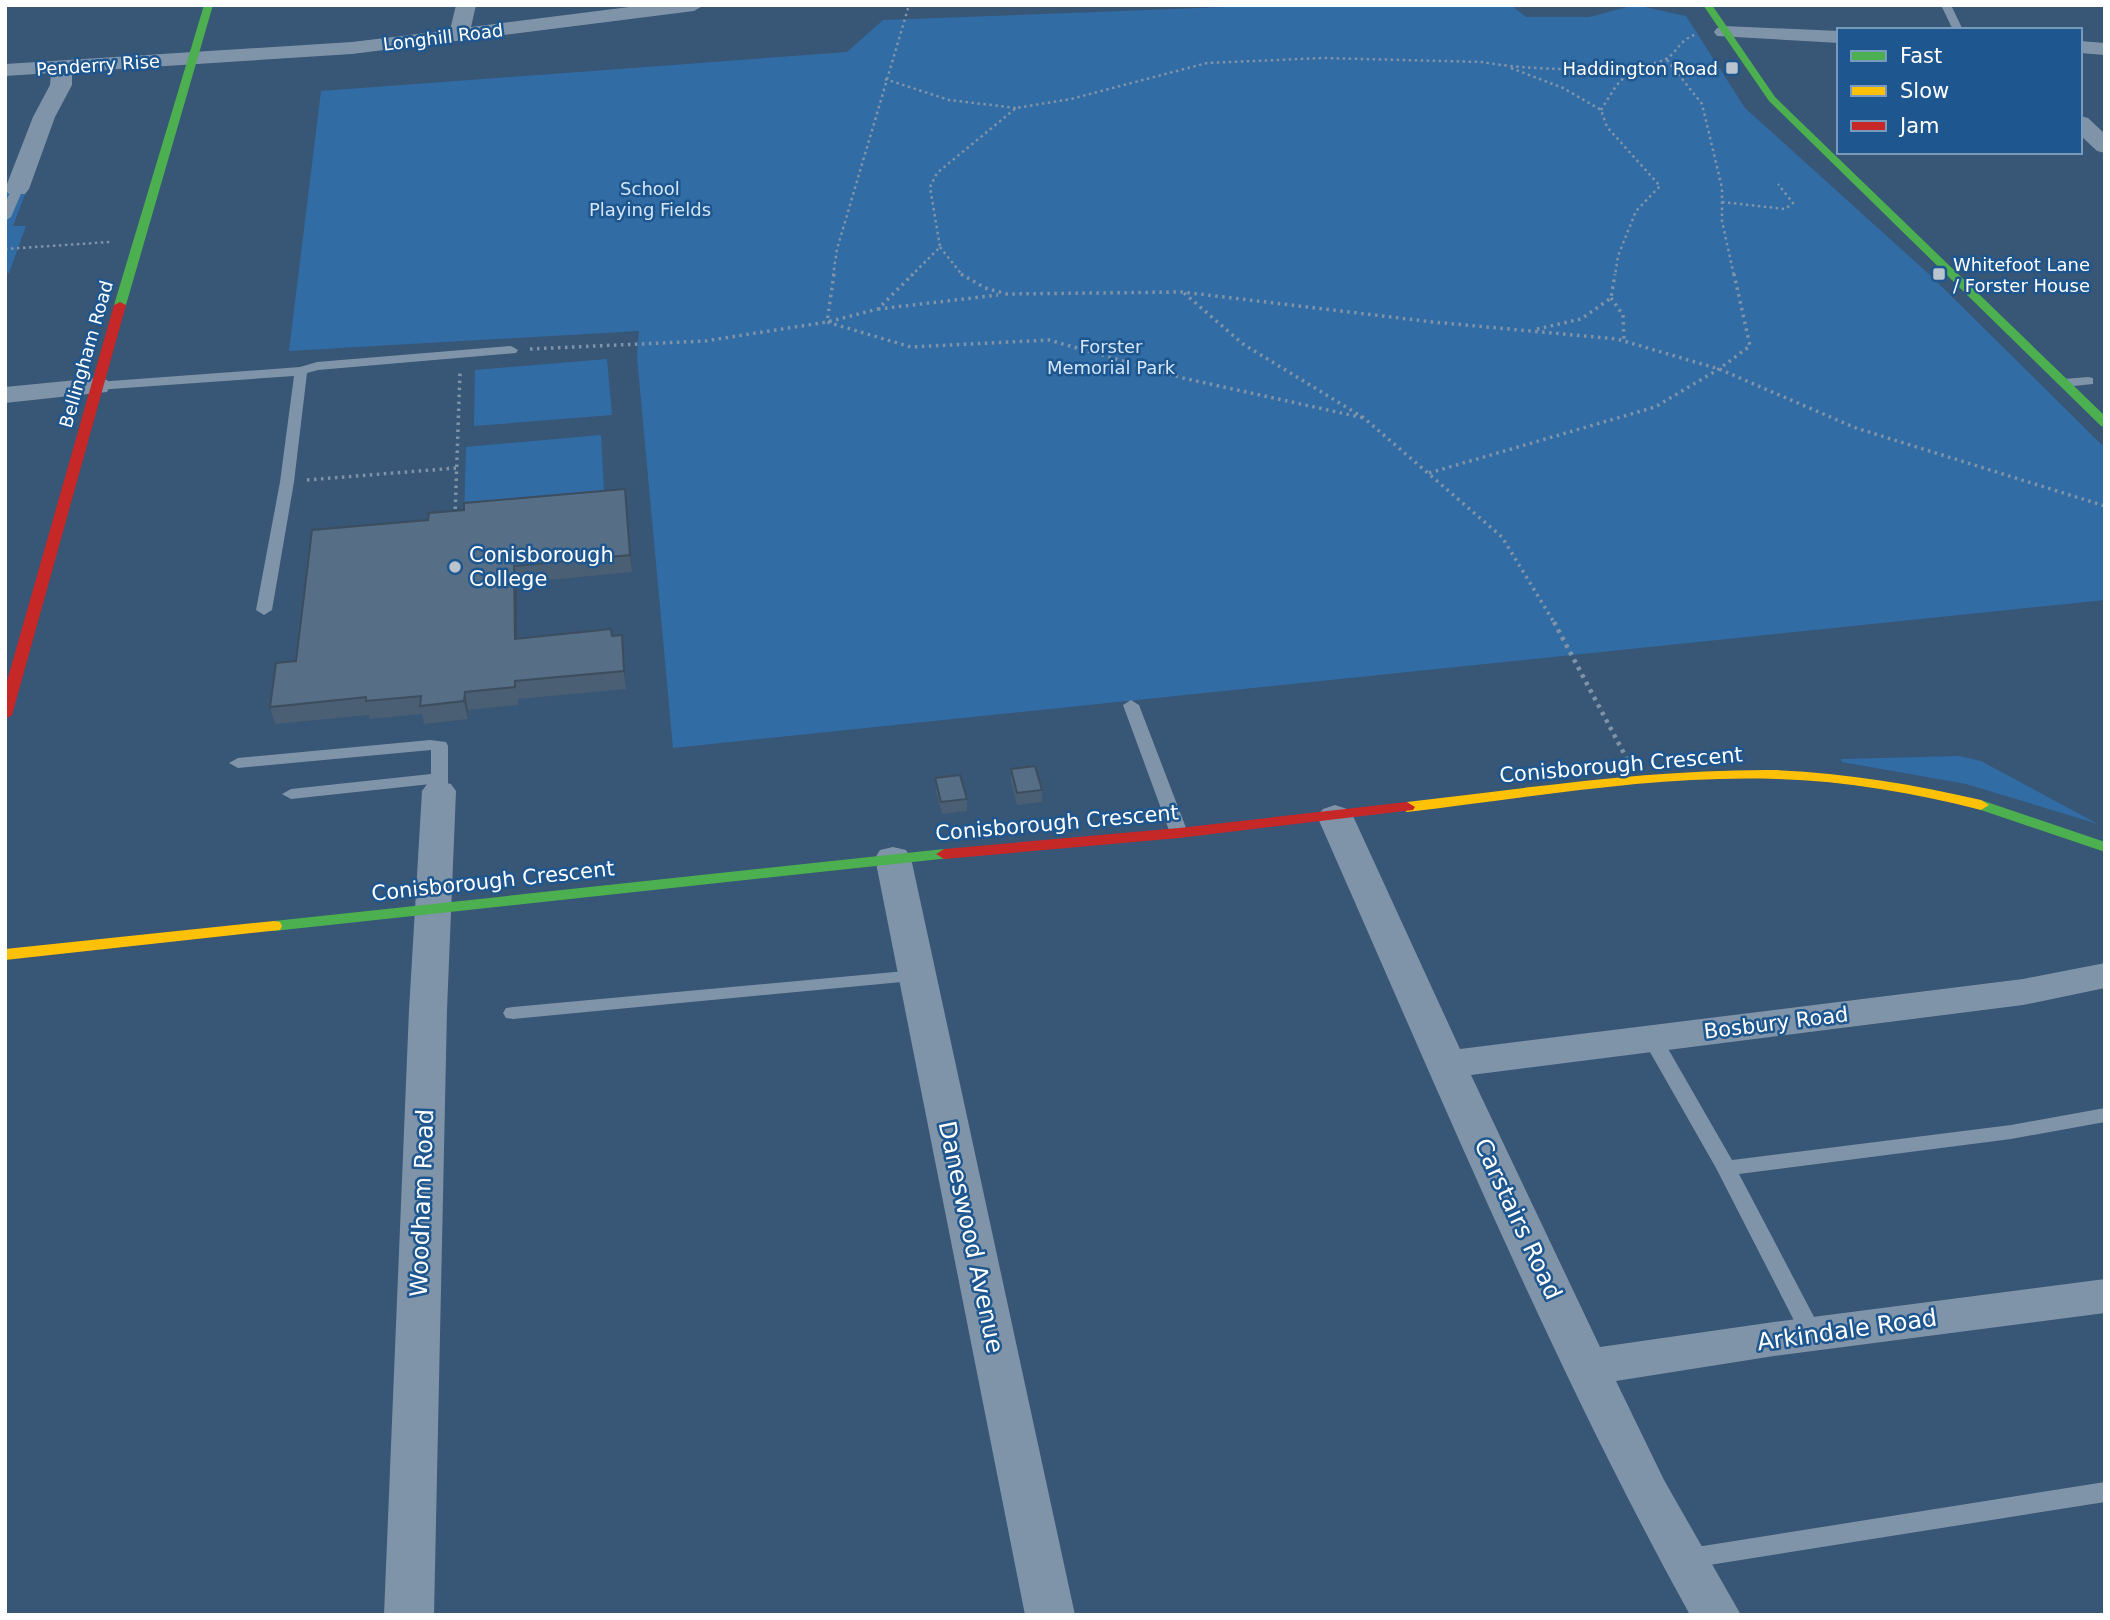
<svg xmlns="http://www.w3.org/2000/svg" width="2110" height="1620" viewBox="0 0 2110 1620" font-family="'DejaVu Sans',sans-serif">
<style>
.green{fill:#326ca5}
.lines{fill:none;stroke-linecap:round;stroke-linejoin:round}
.path-far2{stroke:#7f94a8;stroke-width:2.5;stroke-dasharray:2.5 3.5;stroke-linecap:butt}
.path-far1{stroke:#7f94a8;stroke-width:3.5;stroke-dasharray:2.5 4.5;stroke-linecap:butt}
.path{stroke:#7f94a8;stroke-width:4.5;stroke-dasharray:3.5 5;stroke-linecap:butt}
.lane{fill:#7f94a8;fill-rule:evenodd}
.street{fill:#7f94a8;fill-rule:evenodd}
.fast{fill:#4caf50;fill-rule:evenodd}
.slow{fill:#ffc107;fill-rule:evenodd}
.jam{fill:#c62828;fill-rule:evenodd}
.wall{fill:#4a5f73}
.shaded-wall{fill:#3c4d5e}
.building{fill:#566e86;stroke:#3c4d5e;stroke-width:2}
.poi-dot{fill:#b9c4cf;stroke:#1e568f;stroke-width:2.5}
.labels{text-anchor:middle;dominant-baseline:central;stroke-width:5;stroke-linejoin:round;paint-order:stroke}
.far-street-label{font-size:18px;fill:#fff;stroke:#1e568f}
.far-poi-label{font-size:18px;fill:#fff;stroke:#1e568f;text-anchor:end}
.far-park-label{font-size:18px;fill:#d3e6fa;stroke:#1e568f}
.poi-label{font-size:21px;fill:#fff;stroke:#1e568f;text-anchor:start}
.street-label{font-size:21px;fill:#fff;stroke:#1e568f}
.near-street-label{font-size:24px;fill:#fff;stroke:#1e568f}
</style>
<rect width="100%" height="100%" fill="#385675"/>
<!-- green -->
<path class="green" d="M 1281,5 L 1511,5 L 1526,17 L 1589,17 L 1635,5 L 1686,16 L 1745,108 L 1931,276 L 2105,448 L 2105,600 L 673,748 L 637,357 L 639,331 L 289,351 L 321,91 L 847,52 L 883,20 Z
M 5,185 L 27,189 L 13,226 L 26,226 L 9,273 L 5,273 Z
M 607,359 L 612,415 L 474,426 L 475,370 Z
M 601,435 L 605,508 L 464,520 L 466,447 Z
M 1959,756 L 1981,761 L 2098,824 L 1966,784 L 1842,762 L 1841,759 Z"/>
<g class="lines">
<!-- path-far2 -->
<path class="path-far2" d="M 1667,60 L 1702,104 L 1722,188 L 1722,221 L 1734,276
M 1511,68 L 1563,88 L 1601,110 L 1607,127 L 1660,186 L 1636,211 L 1618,256 L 1615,276
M 885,79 L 949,100 L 1016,108
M 1601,110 L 1616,86 L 1633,68
M 1722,202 L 1785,209 L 1793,203 L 1778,184
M 940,247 L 963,276
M 5,249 L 110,242
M 833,276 L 837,249 L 909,5
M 911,276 L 940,247 L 930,187 L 937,173 L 1016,108 L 1071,99 L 1207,63 L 1323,58 L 1483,62 C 1520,70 1631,74 1664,60 C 1677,54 1679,39 1697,34"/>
<!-- path-far1 -->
<path class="path-far1" d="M 834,274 L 827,322 L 911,347 L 1049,340 L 1183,378 L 1364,418
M 961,274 L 985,288 L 1007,294 L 1182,292 L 1433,322 L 1617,339 L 1719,369 L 1856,428 L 2105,506
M 1184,293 L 1243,344 L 1364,418 L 1502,537 L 1555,624
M 1611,298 L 1623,315 L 1624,340
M 878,309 L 998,295
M 1537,329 L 1581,319 L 1611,298 L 1615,274
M 530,349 L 705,341 L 827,322 L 878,309 L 913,274
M 1429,473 L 1655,407 L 1719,369 L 1750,346 L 1734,274
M 307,480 L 456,468
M 455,516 L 460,371"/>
<!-- path -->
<path class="path" d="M 1554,622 L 1627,759"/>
<!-- lane -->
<path class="lane" d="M 1941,5 L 1951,5 L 1963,30 L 1953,30 Z
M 13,187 L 23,189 L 11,217 L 5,221 L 5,203 Z
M 511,346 L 518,350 L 516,353 L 318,370 L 307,373 L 294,482 L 272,610 L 264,615 L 256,610 L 280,482 L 294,376 L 97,390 L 90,386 L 97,382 L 300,367 L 317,362 Z
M 2088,377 L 2093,378 L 2093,384 L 2064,387 L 2057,383 L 2064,379 Z
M 1131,700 L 1139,705 L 1188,833 L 1185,837 L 1173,837 L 1170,833 L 1123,705 Z
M 430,740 L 446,742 L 448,746 L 448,791 L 439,796 L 433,795 L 431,784 L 291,799 L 282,794 L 291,789 L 431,774 L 431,750 L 238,768 L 229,763 L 238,758 Z
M 916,970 L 923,972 L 926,976 L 923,980 L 513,1019 L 506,1018 L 503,1013 L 506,1008 L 513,1007 Z
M 1652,1031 L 1659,1033 L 1732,1160 L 2011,1125 L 2105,1108 L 2105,1122 L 2011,1139 L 1739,1174 L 1823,1334 L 1820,1340 L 1812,1343 L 1804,1340 L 1716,1168 L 1642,1038 L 1645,1033 Z
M 2105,1482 L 2105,1502 L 1684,1569 L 1675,1566 L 1672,1559 L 1675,1552 L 1684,1549 Z"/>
<!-- street -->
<path class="street" d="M 456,5 L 476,5 L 471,27 L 645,5 L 704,5 L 694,11 L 352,54 L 72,72 L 72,85 L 55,117 L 29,189 L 25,194 L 9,194 L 5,189 L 33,117 L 50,85 L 51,73 L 5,76 L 5,64 L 352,42 L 450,30 Z
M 1724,26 L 1839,31 L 1839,43 L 1717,36 L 1714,32 L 1717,28 Z
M 2080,41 L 2105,43 L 2105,55 L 2080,53 Z
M 2080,116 L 2088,118 L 2105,134 L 2105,153 L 2097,151 L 2080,135 Z
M 97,378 L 107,380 L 110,386 L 107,392 L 5,403 L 5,387 Z
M 439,781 L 451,784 L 456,791 L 447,1010 L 434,1615 L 384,1615 L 409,1010 L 422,791 L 427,784 Z
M 1335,805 L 1347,809 L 1353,816 L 1460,1049 L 2023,979 L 2105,963 L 2105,988 L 2023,1005 L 1471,1075 L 1600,1347 L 1774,1322 L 2105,1279 L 2105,1313 L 1774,1356 L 1616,1381 L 1664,1480 L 1741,1615 L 1690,1615 C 1548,1358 1436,1085 1317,816 L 1323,809 Z
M 893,847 L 906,850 L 911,858 L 1075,1615 L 1025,1615 L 875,858 L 880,850 Z"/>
<!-- fast -->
<path class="fast" d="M 204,5 L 213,5 L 126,305 L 116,307 L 114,305 Z
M 1703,5 L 1712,5 L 1775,97 L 2105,416 L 2105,427 L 2101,426 L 1769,101 Z
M 1981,800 L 2105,842 L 2105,852 L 1975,808 L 1973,805 Z
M 944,849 L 952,854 L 950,858 L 274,931 L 266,926 L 274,921 Z"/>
<!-- slow -->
<path class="slow" d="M 1775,770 C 1845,773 1913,784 1981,800 L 1989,805 L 1981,810 C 1914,793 1846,781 1777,779 C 1653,775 1529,798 1407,812 L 1399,807 L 1407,802 C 1529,788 1651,769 1775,770 Z
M 274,921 L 280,922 L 282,926 L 280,930 L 5,960 L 5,949 Z"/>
<!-- jam -->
<path class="jam" d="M 120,302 L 126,305 L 12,715 L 5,719 L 5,688 L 114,305 Z
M 1407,802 L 1415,807 L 1413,810 L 1179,838 L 944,859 L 936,854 L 944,849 L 1179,828 Z"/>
</g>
<!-- wall -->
<path class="wall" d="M 625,489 L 632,572 L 517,583 L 517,638 L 624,652 L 626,689 L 518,699 L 518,705 L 468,710 L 468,719 L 424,724 L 422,714 L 369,719 L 369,715 L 275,724 L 270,707 L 296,661 L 428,520 L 464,510 Z
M 1011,769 L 1042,790 L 1042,802 L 1017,805 L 1011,782 Z
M 935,778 L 967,799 L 967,811 L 942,814 L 936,790 Z"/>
<!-- shaded-wall -->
<path class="shaded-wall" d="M 625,489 L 627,506 L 632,572 L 630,555 Z
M 514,566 L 517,583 L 517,656 L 515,639 Z
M 622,635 L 624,652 L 626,689 L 624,671 Z
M 465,692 L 468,710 L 468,719 L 464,701 Z"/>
<!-- building -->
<path class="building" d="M 625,489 L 630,555 L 514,566 L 515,639 L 611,629 L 612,636 L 622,635 L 624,671 L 515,681 L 515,687 L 465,692 L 464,701 L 420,706 L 421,696 L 366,701 L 366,697 L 270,707 L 276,663 L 296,661 L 312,530 L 428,520 L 429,513 L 464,510 L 464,503 Z
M 1035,766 L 1042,790 L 1017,793 L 1011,769 Z
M 960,775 L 967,799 L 941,802 L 935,778 Z"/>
<!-- markers -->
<g class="poi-dot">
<rect x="1725" y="61" width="14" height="14" rx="3.5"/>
<rect x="1932" y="267" width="14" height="14" rx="3.5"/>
<circle cx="455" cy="567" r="7"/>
</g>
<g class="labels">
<!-- far-street labels -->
<g class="far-street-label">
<text transform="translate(443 37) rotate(-7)">Longhill Road</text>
<text transform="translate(98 65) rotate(-4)">Penderry Rise</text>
<text transform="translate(86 354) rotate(-74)">Bellingham Road</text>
</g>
<!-- far-poi labels -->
<g class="far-poi-label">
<text x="1718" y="68">Haddington Road</text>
<text x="1953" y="264" text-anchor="start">Whitefoot Lane<tspan x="1953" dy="21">/ Forster House</tspan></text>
</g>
<!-- far-park labels -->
<g class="far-park-label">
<text x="650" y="188">School<tspan x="650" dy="21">Playing Fields</tspan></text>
<text x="1111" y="346">Forster<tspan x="1111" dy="21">Memorial Park</tspan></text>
</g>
<!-- poi labels -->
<g class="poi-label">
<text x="469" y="555">Conisborough<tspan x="469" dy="24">College</tspan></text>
</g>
<!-- street labels -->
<g class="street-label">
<text transform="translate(1621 765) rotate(-5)">Conisborough Crescent</text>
<text transform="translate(1057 823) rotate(-5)">Conisborough Crescent</text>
<text transform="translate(493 881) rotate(-6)">Conisborough Crescent</text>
<text transform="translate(1776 1023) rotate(-7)">Bosbury Road</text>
</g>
<!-- near-street labels -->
<g class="near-street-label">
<text transform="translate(422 1203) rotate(-88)">Woodham Road</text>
<text transform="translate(1518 1219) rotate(65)">Carstairs Road</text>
<text transform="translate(971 1237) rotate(78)">Daneswood Avenue</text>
<text transform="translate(1847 1330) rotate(-8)">Arkindale Road</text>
</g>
</g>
<!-- border -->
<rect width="2110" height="1620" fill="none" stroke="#ffffff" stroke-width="14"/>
<!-- legend -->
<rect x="1837" y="28" width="245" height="126" fill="#1e568f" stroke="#789abc" stroke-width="2"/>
<rect x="1851" y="51" width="35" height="10" fill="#4caf50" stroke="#789abc" stroke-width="2"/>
<text x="1900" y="63" font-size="21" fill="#ffffff">Fast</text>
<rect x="1851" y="86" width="35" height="10" fill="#ffc107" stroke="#789abc" stroke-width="2"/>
<text x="1900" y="98" font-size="21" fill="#ffffff">Slow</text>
<rect x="1851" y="121" width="35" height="10" fill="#c62828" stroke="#789abc" stroke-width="2"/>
<text x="1900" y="133" font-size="21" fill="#ffffff">Jam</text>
</svg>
